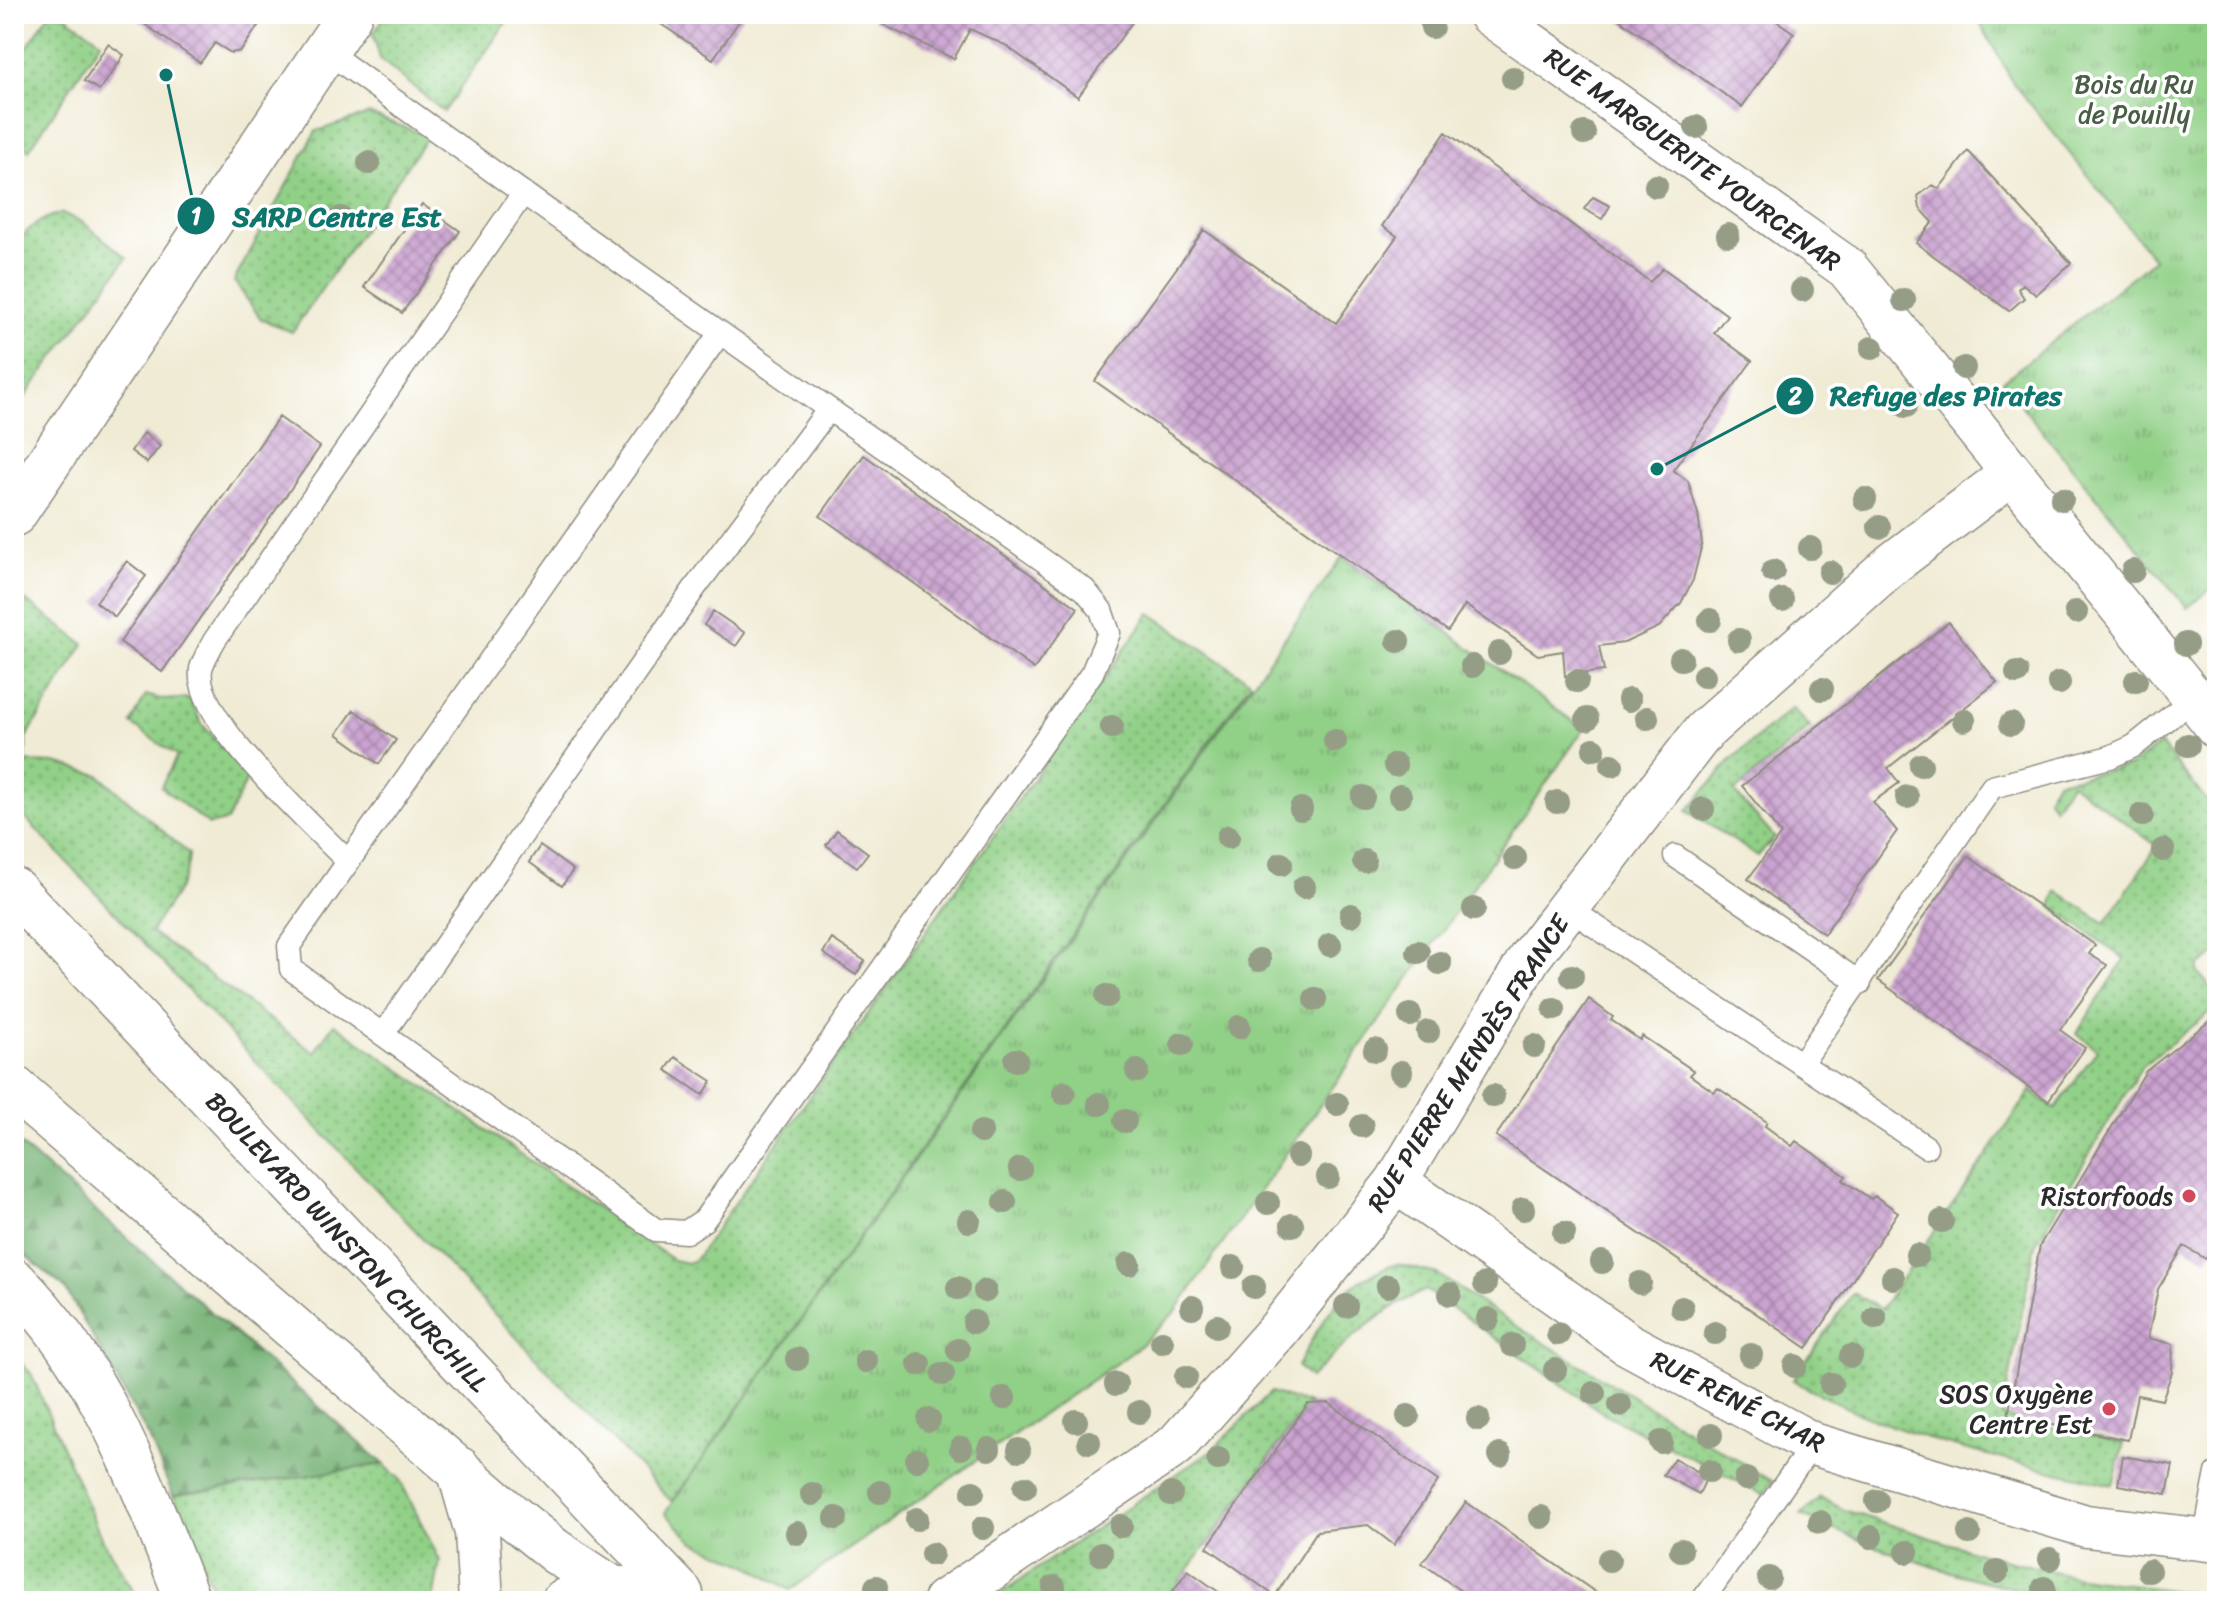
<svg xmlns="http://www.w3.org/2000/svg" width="2231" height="1615" viewBox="0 0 2231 1615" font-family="Sriracha,sans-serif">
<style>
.grass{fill:url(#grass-dots);stroke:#5e7e59;stroke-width:2}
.forest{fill:url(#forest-firs);stroke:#506e50;stroke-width:2}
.park{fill:url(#park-tufts);stroke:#5e7e59;stroke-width:2}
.building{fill:url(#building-cross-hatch)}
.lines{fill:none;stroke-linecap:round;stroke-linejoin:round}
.service-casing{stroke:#8e8b80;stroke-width:25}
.minor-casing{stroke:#8e8b80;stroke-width:45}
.tertiary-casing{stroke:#8e8b80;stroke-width:47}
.service{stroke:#fff;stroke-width:22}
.minor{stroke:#fff;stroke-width:42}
.tertiary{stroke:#fff;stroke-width:44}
.tree{fill:#959d86}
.poi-dot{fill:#d1495b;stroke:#fff;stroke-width:3}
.labels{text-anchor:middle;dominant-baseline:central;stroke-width:7;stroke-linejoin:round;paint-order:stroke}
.park-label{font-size:26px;fill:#4a5d47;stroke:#fff}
.street-label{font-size:26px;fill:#2b2b2b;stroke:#fff}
.poi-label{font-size:26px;fill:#2b2b2b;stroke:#fff;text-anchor:end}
.leader{fill:none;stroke:#0f766e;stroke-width:3}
.callout-dot{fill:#0f766e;stroke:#fff;stroke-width:3}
.mark-label{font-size:24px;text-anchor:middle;font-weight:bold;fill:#fff}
.callout-label{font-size:28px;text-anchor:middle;font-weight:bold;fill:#0f766e;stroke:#fff;stroke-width:7;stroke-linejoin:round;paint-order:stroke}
</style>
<defs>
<pattern id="grass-dots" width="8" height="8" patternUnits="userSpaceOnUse" patternTransform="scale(2)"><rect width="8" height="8" fill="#91d087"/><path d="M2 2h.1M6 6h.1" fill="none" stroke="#77a96f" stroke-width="1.8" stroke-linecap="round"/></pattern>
<pattern id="forest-firs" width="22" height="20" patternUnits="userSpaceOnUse" patternTransform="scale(2)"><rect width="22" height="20" fill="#74b274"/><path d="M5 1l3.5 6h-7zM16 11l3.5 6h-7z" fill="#5f915f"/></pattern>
<pattern id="park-tufts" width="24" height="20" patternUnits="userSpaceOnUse" patternTransform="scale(2)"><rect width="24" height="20" fill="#91d087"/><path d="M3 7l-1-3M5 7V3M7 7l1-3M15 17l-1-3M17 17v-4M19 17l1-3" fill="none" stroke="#77a96f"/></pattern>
<pattern id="building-cross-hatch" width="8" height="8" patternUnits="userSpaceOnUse" patternTransform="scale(2)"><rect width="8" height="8" fill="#caa2d0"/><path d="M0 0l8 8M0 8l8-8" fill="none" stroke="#a484a9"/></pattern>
</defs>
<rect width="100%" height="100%" fill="#fff"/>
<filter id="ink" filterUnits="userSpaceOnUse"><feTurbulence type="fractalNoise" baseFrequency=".0125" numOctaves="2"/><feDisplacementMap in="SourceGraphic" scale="16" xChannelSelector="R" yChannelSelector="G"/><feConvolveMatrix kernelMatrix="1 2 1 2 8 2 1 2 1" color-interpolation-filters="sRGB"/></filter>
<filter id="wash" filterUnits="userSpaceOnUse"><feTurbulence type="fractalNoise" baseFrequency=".006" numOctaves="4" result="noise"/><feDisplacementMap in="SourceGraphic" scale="32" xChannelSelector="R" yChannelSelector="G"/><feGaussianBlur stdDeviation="1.8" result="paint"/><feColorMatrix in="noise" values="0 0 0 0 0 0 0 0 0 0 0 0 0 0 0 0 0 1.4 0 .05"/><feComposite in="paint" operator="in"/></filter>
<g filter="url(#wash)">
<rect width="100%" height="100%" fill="#f0ebd4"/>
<!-- grass -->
<path class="grass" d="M 49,14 L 63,14 L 101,41 L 29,150 L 14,138 L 14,67 Z
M 387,14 L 512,14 L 444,112 L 380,59 L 373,33 Z
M 369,114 L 428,136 L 292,332 L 261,319 L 234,281 L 316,131 Z
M 62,213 L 84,223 L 127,258 L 14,412 L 14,251 C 22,230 41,218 62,213 Z
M 25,600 L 84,644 L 26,738 L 26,762 L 55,763 L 99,775 L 189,854 C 188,885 165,906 151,932 L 314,1052 L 334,1024 L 673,1260 L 687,1263 L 695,1260 L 1150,613 L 1251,682 L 672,1502 L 14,806 L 14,615 Z
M 146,695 L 163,700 L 189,698 L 202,724 L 248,777 L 227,821 L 209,825 L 161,787 L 177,756 L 131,724 Z
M 1792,708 L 1810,727 L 1734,792 L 1775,838 L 1758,856 L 1687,811 L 1731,760 Z
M 2160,744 L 2217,813 L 2217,953 L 2199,966 L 2198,973 L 2217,994 L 2217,1007 L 2142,1066 L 2035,1245 L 2002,1417 L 2124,1443 L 2113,1485 C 2003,1459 1891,1438 1793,1380 L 1853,1293 L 1881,1309 L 2031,1091 L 2055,1109 L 2097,1050 L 2077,1033 L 2125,959 L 2051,906 L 2057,891 L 2105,923 L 2157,846 L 2071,783 L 2054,807 L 2047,797 L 2057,781 L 2131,766 Z
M 14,1139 L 399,1478 L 440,1561 L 433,1601 L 218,1601 L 149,1437 L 65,1288 L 14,1246 Z
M 1397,1264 L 1437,1274 L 1505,1319 L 1772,1481 L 1764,1495 L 1603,1413 L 1426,1290 C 1379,1310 1347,1342 1310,1378 L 1297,1366 C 1324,1319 1341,1280 1397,1264 Z
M 14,1356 L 31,1373 L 101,1537 L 140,1601 L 14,1601 Z
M 1271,1392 L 1308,1404 L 1166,1601 L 989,1601 L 1212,1450 Z
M 1820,1497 L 1844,1510 L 1982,1554 L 2073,1576 L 2217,1597 L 2217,1601 C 2180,1601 2143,1603 2107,1601 C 2004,1595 1895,1558 1801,1515 Z"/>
<!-- forest -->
<path class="forest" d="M 14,1139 L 384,1464 L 173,1496 L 149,1437 L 65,1288 L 14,1246 Z"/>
<!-- park -->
<path class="park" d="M 1975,14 L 2217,14 L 2217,584 L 2187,608 L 2002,382 L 2154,259 L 2012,81 Z
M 1342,557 L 1584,729 L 1175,1312 L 1134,1351 L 790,1590 L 748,1565 L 692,1541 L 665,1513 Z"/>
<g id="blocks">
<!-- building -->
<path class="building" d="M 130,14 L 266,14 L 241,51 L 231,53 L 215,43 L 200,63 Z
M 646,14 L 744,14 L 713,59 Z
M 876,14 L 1138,14 L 1078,97 L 1005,45 L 970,29 L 954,59 L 873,20 Z
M 1612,14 L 1767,14 L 1794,33 L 1742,107 Z
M 108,44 L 124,55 L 100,90 L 84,81 Z
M 1446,132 L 1650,282 L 1663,268 L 1727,315 L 1714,333 L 1752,361 L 1673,470 L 1688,481 L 1698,514 L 1702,544 L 1693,580 L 1681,603 L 1659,627 L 1624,643 L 1599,646 L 1604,671 L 1565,676 L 1563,651 L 1538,655 L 1465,605 L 1448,631 L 1095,381 L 1204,230 L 1336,323 L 1397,236 L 1382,226 Z
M 1968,151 L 2071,263 L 2036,295 L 2023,284 L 2018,289 L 2024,298 L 2009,311 L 1916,243 L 1933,222 L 1920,208 L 1918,196 L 1933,185 L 1939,189 Z
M 1593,197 L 1610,206 L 1602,219 L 1584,209 Z
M 422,204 L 460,231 L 402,313 L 364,287 Z
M 279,417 L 320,447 L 162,672 L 120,642 Z
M 144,433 L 160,446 L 147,463 L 131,451 Z
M 864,455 L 1078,608 L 1034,669 L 820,516 Z
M 127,561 L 146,576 L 115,617 L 96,602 Z
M 713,611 L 745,633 L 736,646 L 704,625 Z
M 1949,622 L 1997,682 L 1888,768 L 1899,783 L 1873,802 L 1897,831 L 1824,934 L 1748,879 L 1781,834 L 1742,786 Z
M 354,710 L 396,740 L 379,764 L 337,734 Z
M 837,830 L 868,853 L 857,867 L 826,845 Z
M 540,846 L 573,870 L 562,886 L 529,862 Z
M 1968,856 L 2095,945 L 2089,954 L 2107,965 L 2060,1030 L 2085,1048 L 2048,1101 L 1878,980 Z
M 832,939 L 865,961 L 856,975 L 823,953 Z
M 1589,999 L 1613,1017 L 1611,1020 L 1640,1040 L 1642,1036 L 1694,1071 L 1690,1075 L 1714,1092 L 1718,1088 L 1767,1122 L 1765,1126 L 1792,1146 L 1796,1141 L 1846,1176 L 1843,1180 L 1871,1199 L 1875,1196 L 1898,1212 L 1807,1348 L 1496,1136 Z
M 2217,1015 L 2217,1246 L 2206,1259 L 2184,1246 L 2158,1289 L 2148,1338 L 2173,1344 L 2172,1372 L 2162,1400 L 2137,1395 L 2128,1440 L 2008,1416 L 2040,1245 L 2146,1071 Z
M 675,1057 L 712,1081 L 703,1095 L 666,1070 Z
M 1329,1403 L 1438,1481 L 1394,1545 L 1368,1525 L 1317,1531 L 1275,1596 L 1207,1547 L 1308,1404 Z
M 2123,1456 L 2173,1465 L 2167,1494 L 2118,1485 Z
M 1674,1458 L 1707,1477 L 1699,1494 L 1663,1475 Z
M 1466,1502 L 1608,1601 L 1475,1601 L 1422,1563 Z
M 1188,1570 L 1231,1601 L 1166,1601 Z"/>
</g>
</g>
<g filter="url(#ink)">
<use href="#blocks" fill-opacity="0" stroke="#8e8b80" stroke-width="2"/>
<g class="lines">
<defs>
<path id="service" d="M 325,50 C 576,234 832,410 1085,590 L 1101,610 L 1109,633 L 1092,673 L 704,1220 L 686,1232 L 656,1230 L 291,969 L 289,946 L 720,333
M 1675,856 L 1860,983
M 348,862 C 313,825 193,719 201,669 C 203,660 210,649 214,641 L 522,195
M 1568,908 L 1926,1147
M 383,1034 L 694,589 L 829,409
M 1801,1064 L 1992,787 L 2110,757 L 2134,746 L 2194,698
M 2204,1539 L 2217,1473
M 1702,1601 L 1813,1444"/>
<path id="minor" d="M 1489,14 L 1847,268 L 2217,727
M 1396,1182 L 1626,1343 L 1813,1444 L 2086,1526 L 2217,1541
M 944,1601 L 1176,1445 L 1279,1329 L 1396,1182 L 1530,957 L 1704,731 L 1892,564 L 2011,474"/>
<path id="tertiary" d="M 14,514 L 350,14
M 14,890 L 681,1594
M 14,1088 L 513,1517 L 555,1551 L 613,1589
M 14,1281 C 102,1368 144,1489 188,1601
M 459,1469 L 477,1532 L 481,1601
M 564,1601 L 613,1589 L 629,1589"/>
</defs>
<!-- service casing -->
<use href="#service" class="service-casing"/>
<!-- minor casing -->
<use href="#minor" class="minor-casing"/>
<!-- tertiary casing -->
<use href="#tertiary" class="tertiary-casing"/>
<!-- service -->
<use href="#service" class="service"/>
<!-- minor -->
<use href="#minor" class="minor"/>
<!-- tertiary -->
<use href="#tertiary" class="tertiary"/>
</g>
<!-- trees -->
<g class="tree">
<circle cx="1432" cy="27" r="12"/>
<circle cx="1513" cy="78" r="12"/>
<circle cx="1696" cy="127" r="12"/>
<circle cx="1584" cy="133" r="12"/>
<circle cx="369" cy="163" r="12"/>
<circle cx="1656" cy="186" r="12"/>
<circle cx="341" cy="218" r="12"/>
<circle cx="1728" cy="235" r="12"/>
<circle cx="1802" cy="290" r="12"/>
<circle cx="1904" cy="300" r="12"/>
<circle cx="1872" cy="348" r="12"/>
<circle cx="1964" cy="368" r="12"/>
<circle cx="1906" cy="406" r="12"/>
<circle cx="1865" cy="499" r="12"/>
<circle cx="2062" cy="499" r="12"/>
<circle cx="1879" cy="527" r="12"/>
<circle cx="1810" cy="548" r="12"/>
<circle cx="1773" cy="571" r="12"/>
<circle cx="2133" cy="571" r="12"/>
<circle cx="1830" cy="572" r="12"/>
<circle cx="1782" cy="600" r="12"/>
<circle cx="2076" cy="612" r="12"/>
<circle cx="1710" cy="620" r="12"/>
<circle cx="1739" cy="640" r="12"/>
<circle cx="1398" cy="641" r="12"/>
<circle cx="2186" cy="644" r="12"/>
<circle cx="1499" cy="653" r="12"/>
<circle cx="1681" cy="659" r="12"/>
<circle cx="1472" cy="666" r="12"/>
<circle cx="2017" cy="673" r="12"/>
<circle cx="1704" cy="676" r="12"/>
<circle cx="1577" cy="681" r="12"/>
<circle cx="2136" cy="681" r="12"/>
<circle cx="2059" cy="683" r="12"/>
<circle cx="1822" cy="689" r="12"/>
<circle cx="1629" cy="700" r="12"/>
<circle cx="1647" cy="718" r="12"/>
<circle cx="1587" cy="719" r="12"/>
<circle cx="1964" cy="720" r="12"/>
<circle cx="2011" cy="724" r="12"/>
<circle cx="1112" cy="727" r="12"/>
<circle cx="1335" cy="741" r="12"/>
<circle cx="2188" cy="745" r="12"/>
<circle cx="1594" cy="749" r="12"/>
<circle cx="1395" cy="765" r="12"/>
<circle cx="1612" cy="765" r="12"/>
<circle cx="1921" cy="765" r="12"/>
<circle cx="1400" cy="796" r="12"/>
<circle cx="1363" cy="797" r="12"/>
<circle cx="1907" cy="797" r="12"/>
<circle cx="1557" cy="802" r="12"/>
<circle cx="1301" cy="809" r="12"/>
<circle cx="1703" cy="809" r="12"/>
<circle cx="2142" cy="815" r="12"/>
<circle cx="1228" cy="837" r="12"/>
<circle cx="2163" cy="850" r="12"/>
<circle cx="1515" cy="858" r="12"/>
<circle cx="1364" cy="861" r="12"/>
<circle cx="1281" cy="864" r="12"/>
<circle cx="1304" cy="887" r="12"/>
<circle cx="1474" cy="909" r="12"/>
<circle cx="1351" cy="915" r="12"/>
<circle cx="1330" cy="945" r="12"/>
<circle cx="1418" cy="952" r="12"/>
<circle cx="1259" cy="960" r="12"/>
<circle cx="1440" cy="963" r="12"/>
<circle cx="1572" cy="976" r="12"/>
<circle cx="1107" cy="996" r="12"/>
<circle cx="1315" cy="999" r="12"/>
<circle cx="1554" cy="1009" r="12"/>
<circle cx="1410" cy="1015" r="12"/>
<circle cx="1239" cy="1027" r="12"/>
<circle cx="1428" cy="1032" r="12"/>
<circle cx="1182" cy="1044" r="12"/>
<circle cx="1534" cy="1046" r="12"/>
<circle cx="1375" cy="1050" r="12"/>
<circle cx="1016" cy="1060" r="12"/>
<circle cx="1137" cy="1071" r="12"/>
<circle cx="1401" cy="1072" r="12"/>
<circle cx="1064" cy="1093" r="12"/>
<circle cx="1493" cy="1096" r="12"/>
<circle cx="1099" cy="1104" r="12"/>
<circle cx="1337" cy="1104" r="12"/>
<circle cx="1125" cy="1121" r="12"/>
<circle cx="1362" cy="1126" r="12"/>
<circle cx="981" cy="1132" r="12"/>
<circle cx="1298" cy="1156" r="12"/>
<circle cx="1020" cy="1169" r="12"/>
<circle cx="1328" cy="1177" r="12"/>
<circle cx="1005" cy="1202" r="12"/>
<circle cx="1268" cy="1203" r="12"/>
<circle cx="1523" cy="1209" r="12"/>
<circle cx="969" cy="1221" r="12"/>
<circle cx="1942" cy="1221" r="12"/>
<circle cx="1292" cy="1225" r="12"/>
<circle cx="1564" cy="1233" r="12"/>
<circle cx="1917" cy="1255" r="12"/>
<circle cx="1602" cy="1262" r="12"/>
<circle cx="1129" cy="1264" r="12"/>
<circle cx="1233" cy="1267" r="12"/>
<circle cx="1893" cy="1278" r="12"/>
<circle cx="1640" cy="1283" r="12"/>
<circle cx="1485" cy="1284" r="12"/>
<circle cx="1388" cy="1286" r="12"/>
<circle cx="1254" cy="1287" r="12"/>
<circle cx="958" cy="1288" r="12"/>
<circle cx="985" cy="1291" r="12"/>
<circle cx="1450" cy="1294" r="12"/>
<circle cx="1346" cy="1306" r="12"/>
<circle cx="1192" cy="1307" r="12"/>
<circle cx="1682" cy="1308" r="12"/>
<circle cx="1875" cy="1318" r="12"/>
<circle cx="1488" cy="1319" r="12"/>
<circle cx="974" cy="1322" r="12"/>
<circle cx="1217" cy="1326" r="12"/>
<circle cx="1715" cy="1333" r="12"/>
<circle cx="1558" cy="1334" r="12"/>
<circle cx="1162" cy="1342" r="12"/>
<circle cx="1512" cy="1345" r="12"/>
<circle cx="958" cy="1350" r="12"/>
<circle cx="1751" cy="1355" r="12"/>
<circle cx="1851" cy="1356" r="12"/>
<circle cx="797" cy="1359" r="12"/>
<circle cx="866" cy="1361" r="12"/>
<circle cx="919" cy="1364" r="12"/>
<circle cx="1795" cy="1366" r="12"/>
<circle cx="1555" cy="1370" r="12"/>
<circle cx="943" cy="1374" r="12"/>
<circle cx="1186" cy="1377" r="12"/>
<circle cx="1116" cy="1384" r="12"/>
<circle cx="1831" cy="1384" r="12"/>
<circle cx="1594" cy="1393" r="12"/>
<circle cx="1004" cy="1398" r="12"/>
<circle cx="1620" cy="1405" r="12"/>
<circle cx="1139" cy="1412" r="12"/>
<circle cx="1408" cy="1416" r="12"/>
<circle cx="1478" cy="1419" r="12"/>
<circle cx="929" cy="1420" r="12"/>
<circle cx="1076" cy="1421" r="12"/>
<circle cx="1711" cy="1435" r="12"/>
<circle cx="1089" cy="1442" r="12"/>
<circle cx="1661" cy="1442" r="12"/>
<circle cx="961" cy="1448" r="12"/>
<circle cx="989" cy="1449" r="12"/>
<circle cx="1019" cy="1450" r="12"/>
<circle cx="1500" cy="1455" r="12"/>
<circle cx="1218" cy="1459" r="12"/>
<circle cx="917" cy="1460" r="12"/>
<circle cx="1709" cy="1471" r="12"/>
<circle cx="1746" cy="1479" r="12"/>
<circle cx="1025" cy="1487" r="12"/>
<circle cx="880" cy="1492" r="12"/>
<circle cx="973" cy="1492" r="12"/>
<circle cx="812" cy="1494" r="12"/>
<circle cx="1171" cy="1494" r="12"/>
<circle cx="1877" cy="1501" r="12"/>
<circle cx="1541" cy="1517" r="12"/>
<circle cx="836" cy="1518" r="12"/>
<circle cx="917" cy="1519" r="12"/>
<circle cx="1820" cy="1522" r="12"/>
<circle cx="1121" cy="1526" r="12"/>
<circle cx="983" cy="1528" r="12"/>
<circle cx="797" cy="1533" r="12"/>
<circle cx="1969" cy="1533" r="12"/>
<circle cx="1871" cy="1537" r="12"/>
<circle cx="1681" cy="1550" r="12"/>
<circle cx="1907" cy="1552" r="12"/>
<circle cx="932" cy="1554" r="12"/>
<circle cx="1101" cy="1554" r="12"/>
<circle cx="2050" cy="1559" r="12"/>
<circle cx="1609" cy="1560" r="12"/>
<circle cx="2149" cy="1571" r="12"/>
<circle cx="1997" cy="1572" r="12"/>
<circle cx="1769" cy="1578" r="12"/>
<circle cx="876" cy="1587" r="12"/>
<circle cx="1054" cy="1587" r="12"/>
<circle cx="2044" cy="1588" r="12"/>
</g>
</g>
<!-- markers -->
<g class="poi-dot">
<circle cx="2189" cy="1196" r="8"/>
<circle cx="2109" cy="1409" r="8"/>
</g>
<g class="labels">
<!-- park labels -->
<g class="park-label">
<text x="2134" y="84">Bois du Ru<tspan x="2134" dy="30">de Pouilly</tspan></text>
</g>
<!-- street labels -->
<g class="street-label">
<text transform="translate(1693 159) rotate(36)">RUE MARGUERITE YOURCENAR</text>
<text transform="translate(1468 1063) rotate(-57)">RUE PIERRE MENDÈS FRANCE</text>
<text transform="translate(347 1242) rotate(47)">BOULEVARD WINSTON CHURCHILL</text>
<text transform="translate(1738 1401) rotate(27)">RUE RENÉ CHAR</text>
</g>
<!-- poi labels -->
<g class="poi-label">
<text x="2173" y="1196">Ristorfoods</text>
<text x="2093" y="1394">SOS Oxygène<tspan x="2093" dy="30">Centre Est</tspan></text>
</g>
</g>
<!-- callouts -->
<path class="leader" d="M166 75L196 216M1657 469L1795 396"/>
<g class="callout-dot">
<circle cx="166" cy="75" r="8"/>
<circle cx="1657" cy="469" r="8"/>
<circle cx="196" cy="216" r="20"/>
<circle cx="1795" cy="396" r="20"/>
</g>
<g class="mark-label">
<text x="196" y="224">1</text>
<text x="1795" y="404">2</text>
</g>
<g class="callout-label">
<text x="337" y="226">SARP Centre Est</text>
<text x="1946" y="405">Refuge des Pirates</text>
</g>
<!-- margin -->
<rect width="2231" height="1615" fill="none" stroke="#fff" stroke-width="48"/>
</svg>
